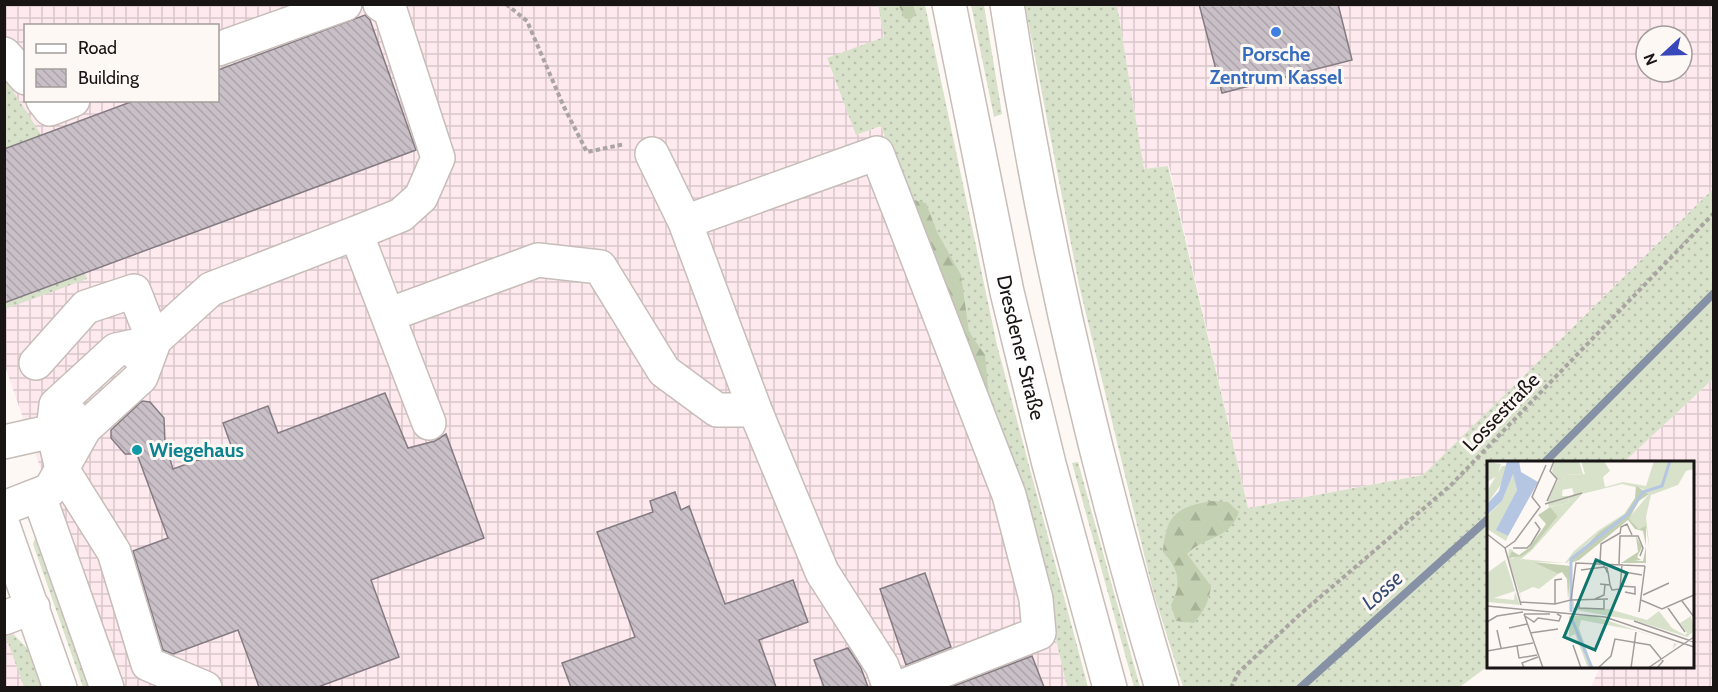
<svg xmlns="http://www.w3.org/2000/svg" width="1718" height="692" viewBox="0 0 1718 692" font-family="Cabin,sans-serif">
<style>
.industrial{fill:url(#industrial-grid);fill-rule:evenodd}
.grass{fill:url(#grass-dots)}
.forest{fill:url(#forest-firs)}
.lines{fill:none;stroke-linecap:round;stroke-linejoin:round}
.stream{stroke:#8691a5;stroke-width:8}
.building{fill:url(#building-back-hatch);stroke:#847c82;stroke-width:1.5}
.minor-casing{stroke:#c7bdb9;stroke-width:36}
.major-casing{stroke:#c7bdb9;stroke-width:36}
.path{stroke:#aaa4a2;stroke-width:4;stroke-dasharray:4.5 3;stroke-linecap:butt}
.minor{stroke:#fff;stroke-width:33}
.major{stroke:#fff;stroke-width:33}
.shop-dot{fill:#3f7fe0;stroke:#fef8f5;stroke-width:2}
.culture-dot{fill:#0f9aa8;stroke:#fef8f5;stroke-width:2}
.labels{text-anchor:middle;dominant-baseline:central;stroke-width:6;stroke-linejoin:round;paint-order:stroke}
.shop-label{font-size:20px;font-weight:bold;fill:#366cbe;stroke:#fef8f5}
.street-label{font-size:20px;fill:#191514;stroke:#fef8f5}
.culture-label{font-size:20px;font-weight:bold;fill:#0d838f;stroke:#fef8f5;text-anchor:start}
.water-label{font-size:21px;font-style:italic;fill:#354d76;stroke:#fef8f5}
.inset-river{fill:none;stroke:#b5c6e3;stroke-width:3}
.inset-road{fill:none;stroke:#a29d9b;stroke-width:1.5}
.view{fill:#0f766e;fill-opacity:0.15;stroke:#0f766e;stroke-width:3}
.inset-edge{fill:none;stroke:#191514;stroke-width:3}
</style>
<defs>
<pattern id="industrial-grid" width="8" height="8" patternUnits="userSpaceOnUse" patternTransform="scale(1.5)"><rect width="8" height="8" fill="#fee9ee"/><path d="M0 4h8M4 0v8" fill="none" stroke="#d9c7cb"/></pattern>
<pattern id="grass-dots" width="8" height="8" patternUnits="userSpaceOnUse" patternTransform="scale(1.5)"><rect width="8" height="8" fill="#d8e2ca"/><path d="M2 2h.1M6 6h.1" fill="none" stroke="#b9c1ad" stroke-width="1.8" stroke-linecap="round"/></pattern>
<pattern id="forest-firs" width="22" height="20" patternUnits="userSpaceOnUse" patternTransform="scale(1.5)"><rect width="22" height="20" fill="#c3d0b1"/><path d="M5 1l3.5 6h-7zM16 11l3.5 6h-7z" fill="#a7b297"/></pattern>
<pattern id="building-back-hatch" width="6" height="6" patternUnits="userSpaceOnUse" patternTransform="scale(1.5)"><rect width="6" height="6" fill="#c9c0c7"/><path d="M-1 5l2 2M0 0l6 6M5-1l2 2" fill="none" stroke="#aca4aa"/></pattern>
</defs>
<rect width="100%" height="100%" fill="#fef8f5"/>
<!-- industrial -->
<path class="industrial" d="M 4,5 L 878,5 L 884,37 L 827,59 L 857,135 L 881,126 L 1026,511 L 1067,687 L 116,687 L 5,366 ZM 26,26 L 218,26 L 218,100 L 26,100 Z
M 1117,5 L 1713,5 L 1713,189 L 1423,475 L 1248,508 L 1169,166 L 1144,169 ZM 1646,36 L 1682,36 L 1682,72 L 1646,72 Z
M 1713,379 L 1713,687 L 1591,687 L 1600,667 L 1692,666 L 1692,462 L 1624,462 Z
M 4,603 L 19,645 L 33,687 L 5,687 Z"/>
<!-- grass -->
<path class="grass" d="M 878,5 L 925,5 L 997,345 L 1088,687 L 1067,687 L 1026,511 L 881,126 L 856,135 L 827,58 L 884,37 Z
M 971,5 L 984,5 L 1002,114 L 994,117 Z
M 1025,5 L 1117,5 L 1144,169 L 1168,166 L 1248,508 L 1423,475 L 1713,189 L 1713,379 L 1624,462 L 1488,462 L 1488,666 L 1460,687 L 1183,687 L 1153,591 L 1079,285 Z
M 4,77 L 42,136 L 4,149 Z
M 85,273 L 87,279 L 5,309 L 5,303 Z
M 1078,462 L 1140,687 L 1134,687 L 1072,463 Z
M 36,535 L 98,687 L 83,687 L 33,544 Z
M 13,634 L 27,648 L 41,687 L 24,687 L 6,637 Z"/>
<!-- forest -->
<path class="forest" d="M 899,5 L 913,5 L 916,14 L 910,20 L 904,18 Z
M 914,200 L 926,203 L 937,232 L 961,275 L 969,332 L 985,355 L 989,398 L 907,214 Z
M 1212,501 L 1228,502 L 1239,512 C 1229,541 1205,535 1187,554 L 1211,586 C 1209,602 1204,611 1194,623 L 1176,621 L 1171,605 C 1182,584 1179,569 1163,552 C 1166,514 1177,507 1212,501 Z"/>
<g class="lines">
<!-- stream -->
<path class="stream" d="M 1545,462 L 1714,293
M 1300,688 L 1488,519"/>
</g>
<!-- building -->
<path class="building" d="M 1199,4 L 1338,4 L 1352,60 L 1222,93 Z
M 365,15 L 370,20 L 416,150 L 4,303 L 4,149 L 136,100 L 218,100 L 218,70 Z
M 385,393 L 408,448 L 435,441 L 446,434 L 484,538 L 371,580 L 399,657 L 318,687 L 259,687 L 238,630 L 173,654 L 163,650 L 133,551 L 168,538 L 137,454 L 125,454 L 111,438 L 111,430 L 142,401 L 150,402 L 164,418 L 165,443 L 173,469 L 232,448 L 223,423 L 268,406 L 278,433 Z
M 675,492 L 681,510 L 689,506 L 725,604 L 793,580 L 808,622 L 759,640 L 776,687 L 571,687 L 562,663 L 635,637 L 597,532 L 653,512 L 650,501 Z
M 925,573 L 951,647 L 906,665 L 880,589 Z
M 848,648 L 861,668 L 868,687 L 824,687 L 814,660 Z
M 1032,656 L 1044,687 L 951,687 Z"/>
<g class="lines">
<defs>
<path id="minor" d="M 218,49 L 345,4
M 4,54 L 26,78
M 43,100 L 50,109 L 73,100
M 652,154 L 685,222 L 755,410 L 822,572 L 882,666 L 890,688
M 685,222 L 877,153 L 1009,495 L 1036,599 L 1039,633 L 898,688
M 356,233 L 401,215 L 421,197 L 438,158 L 390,10 L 380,4
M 388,315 L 538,260 L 600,267 L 664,371 L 717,410 L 755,410
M 138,355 L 211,289 L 356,233 L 429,423
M 36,363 L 86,307 L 134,291 L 154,342
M 4,442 L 53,431 L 72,416
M 39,496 L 107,688
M 4,508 L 50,490 L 82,433 L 85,428 L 141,377 L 154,342 L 116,350 L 56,405 L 53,431 L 62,469 L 114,552 L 148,664 L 205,688
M 4,528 L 60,688
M 4,618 L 33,607"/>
<g id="major">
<path id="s1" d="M 949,4 L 1007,292 L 1049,464 L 1110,688"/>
<path d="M 1007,4 C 1042,235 1095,464 1162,688"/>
</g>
</defs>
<!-- minor casing -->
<use href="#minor" class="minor-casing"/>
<!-- major casing -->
<use href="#major" class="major-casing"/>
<!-- path -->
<path class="path" d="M 506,4 L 527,21 L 564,107 L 587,152 L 625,144
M 1231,688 L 1238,673 L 1297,617 L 1451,485 L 1714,213"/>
<!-- minor -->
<use href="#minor" class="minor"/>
<!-- major -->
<use href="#major" class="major"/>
</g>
<!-- markers -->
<circle class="shop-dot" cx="1276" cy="32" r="6"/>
<circle class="culture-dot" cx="137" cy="450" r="6"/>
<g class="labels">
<!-- shop labels -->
<g class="shop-label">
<text x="1276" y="54">Porsche<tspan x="1276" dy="23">Zentrum Kassel</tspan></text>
</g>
<!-- street labels -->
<g class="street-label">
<text stroke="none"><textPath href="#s1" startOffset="351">Dresdener Straße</textPath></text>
<text transform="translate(1501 412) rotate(-46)">Lossestraße</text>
</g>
<!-- culture labels -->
<g class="culture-label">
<text x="149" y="450">Wiegehaus</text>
</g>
<!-- water labels -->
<g class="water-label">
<text transform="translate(1382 590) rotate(-42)">Losse</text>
</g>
</g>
<!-- overview -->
<g transform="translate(1487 461)">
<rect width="207" height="207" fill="#fef8f5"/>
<path d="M 94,0 L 117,0 L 123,10 L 116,16 L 118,26 L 136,21 L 159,25 L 167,0 L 207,0 L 207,8 L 199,10 L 191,24 L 164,34 L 159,56 L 163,91 L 159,66 L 152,68 L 141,58 L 162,33 L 156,28 L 135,23 L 95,33 L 45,89 L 32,100 L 35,98 L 78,102 L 87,90 L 112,69 L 137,53 L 148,37 L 138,53 L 112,71 L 80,102 L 46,101 L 71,113 L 52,128 L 46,126 L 33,132 L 35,140 L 21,97 L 22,88 L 26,89 L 24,98 L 44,89 L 71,55 L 63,46 L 82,42 L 81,36 L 87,33 L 85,27 L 75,29 L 77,14 L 98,13 ZM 15,5 L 19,5 L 15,22 L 0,43 L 0,30 ZM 18,99 L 28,130 L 7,137 L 27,139 L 28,131 L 33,144 L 0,141 L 0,112 ZM 87,140 L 87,147 L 122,148 L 160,159 L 172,150 L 185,167 L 198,174 L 200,172 L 193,162 L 204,155 L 207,170 L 200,176 L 150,160 L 84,148 L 83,141 ZM 82,155 L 107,155 L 190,183 L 189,184 L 186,188 L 187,182 L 147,169 L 94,159 L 92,167 L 106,207 L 101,207 L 88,173 L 82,176 Z" fill="#d8e2ca"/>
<path d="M 149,25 L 162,33 L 152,40 L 142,58 L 152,68 L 159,65 L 159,102 L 134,102 L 151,91 L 149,75 L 155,86 L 150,96 L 154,99 L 147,100 L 156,100 L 159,85 L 156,70 L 148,68 L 141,59 L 92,99 L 81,103 L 112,71 L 138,53 L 148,37 ZM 63,46 L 71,55 L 44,89 L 35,95 L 22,97 L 25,90 L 32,94 L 42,87 L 59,63 L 51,54 ZM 46,101 L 84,105 L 81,139 L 80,118 L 75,111 L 71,113 Z" fill="#c3d0b1"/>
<path d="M 67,0 L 92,0 L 96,13 L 77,14 L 75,35 L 81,35 L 82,42 L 62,46 L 60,38 L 71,19 L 65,10 ZM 0,1 L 14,3 L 10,15 L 0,21 ZM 26,12 L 30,29 L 10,69 L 21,75 L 19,80 L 0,68 L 0,55 L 15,40 Z" fill="#d8e2ca"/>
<path d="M 20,0 L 32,0 L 34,11 L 51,21 L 21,75 L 9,69 L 30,29 L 26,13 L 15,40 L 0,54 L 0,43 L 12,30 Z" fill="#b5c6e3"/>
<path class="inset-river" d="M 84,151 L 84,98 L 141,53 L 156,31 L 175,25 L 183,0M 84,156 L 105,207"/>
<path class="inset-road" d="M 60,40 L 70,18 L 63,10 L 67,0M 58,43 L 95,32M 0,73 L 18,87M 133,73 L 134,66 L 140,63 L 145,74M 18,87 L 28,80 L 53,46 L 45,36 L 59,4M 18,87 L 34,144M 26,87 L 40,87 L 44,83 L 53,68 L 48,61M 113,102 L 114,83 L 133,72M 132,103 L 133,75 L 151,75 L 156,87 L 153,95M 94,109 L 117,106 L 120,107 L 121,112 L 120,111 L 119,108 L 117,106 L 117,102M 137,111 L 155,114M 113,123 L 123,124 L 121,111M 123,124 L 125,129 L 133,128 L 135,103M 133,125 L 148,126 L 148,133 L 138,131M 156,134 L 182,122M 108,138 L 117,134 L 118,123M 84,139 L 121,138M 92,139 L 92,147 L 117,148 L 117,139M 154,139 L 175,148 L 207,134M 195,140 L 207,156M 33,141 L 68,143 L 84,139 L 89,102 L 158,105M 68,143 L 68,119 L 75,118M 0,145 L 118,156 L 207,186M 181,147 L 198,171M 152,151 L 158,105M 37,153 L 63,153M 37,153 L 56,207M 38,155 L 47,161 L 51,157 L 72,160 L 74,155 L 70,153M 147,160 L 207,181M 0,161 L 10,155 L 36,151M 22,167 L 40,163M 10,169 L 14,187M 43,172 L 71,168M 86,184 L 94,207M 30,185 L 32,197 L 50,194M 0,190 L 46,182M 37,207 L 35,202 L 51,196M 111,207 L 124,195 L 128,178 L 163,184 L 176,200 L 170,207M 144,207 L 149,171M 161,207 L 207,176"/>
<path class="view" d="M 109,99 L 140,112 L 108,189 L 77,176 Z"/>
<rect width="207" height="207" class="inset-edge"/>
</g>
<!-- border -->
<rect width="1718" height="692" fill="none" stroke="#191514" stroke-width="12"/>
<!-- legend -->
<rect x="24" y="24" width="195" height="78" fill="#fef8f5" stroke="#a29d9b" stroke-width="1.5"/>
<rect x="36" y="44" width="30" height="9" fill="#ffffff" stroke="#a29d9b" stroke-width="1.5"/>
<text x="78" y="54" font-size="18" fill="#191514">Road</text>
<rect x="36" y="69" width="30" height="18" fill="url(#building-back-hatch)" stroke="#a29d9b" stroke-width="1.5"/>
<text x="78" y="84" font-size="18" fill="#191514">Building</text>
<!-- north arrow -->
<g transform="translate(1664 54) rotate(248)"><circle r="28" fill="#fef8f5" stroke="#a29d9b" stroke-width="1.5"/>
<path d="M0-4.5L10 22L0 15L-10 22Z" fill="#3847ba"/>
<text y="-9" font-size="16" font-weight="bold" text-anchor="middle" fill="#191514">N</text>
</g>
</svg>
